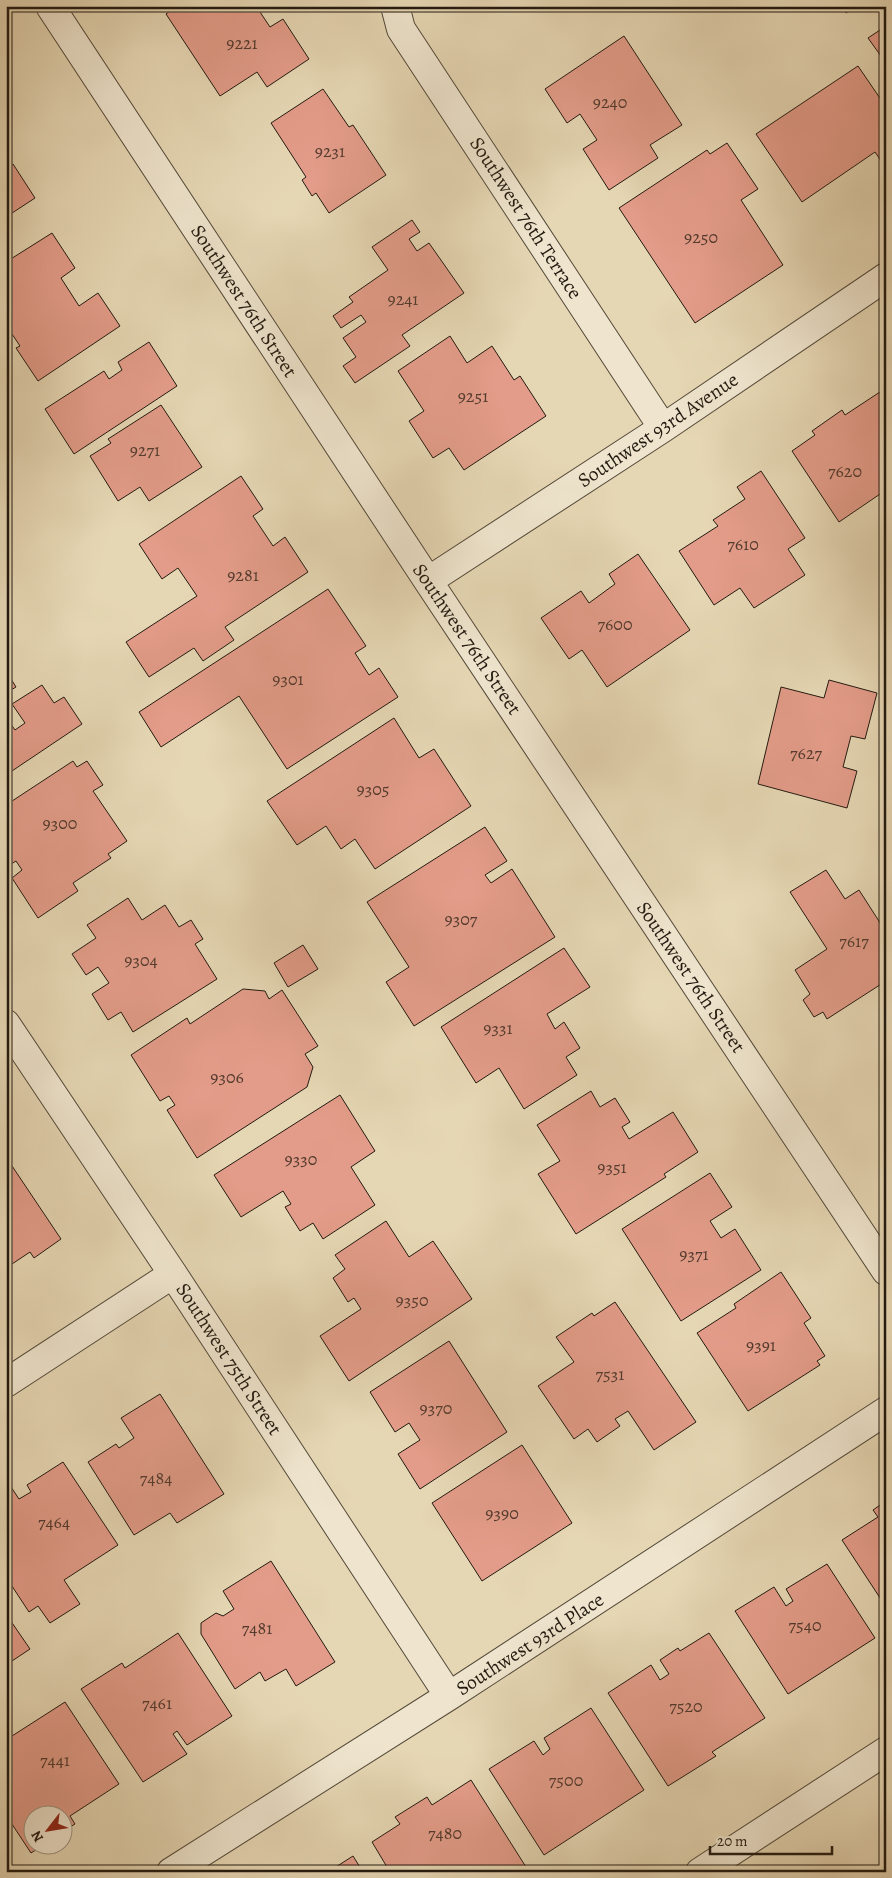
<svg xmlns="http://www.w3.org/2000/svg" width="892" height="1878" viewBox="0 0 892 1878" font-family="Alegreya,serif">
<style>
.building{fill:#e39c89;stroke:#221a10}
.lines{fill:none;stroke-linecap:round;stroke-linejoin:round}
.street-casing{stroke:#534939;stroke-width:30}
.street{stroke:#efe5ce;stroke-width:28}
.labels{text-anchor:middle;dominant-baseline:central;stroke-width:4;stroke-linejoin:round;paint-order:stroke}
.number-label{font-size:18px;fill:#523a2e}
.street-label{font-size:20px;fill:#221a10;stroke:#efe5ce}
</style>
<rect width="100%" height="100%" fill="#e6d7b4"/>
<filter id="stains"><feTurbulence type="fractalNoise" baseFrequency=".004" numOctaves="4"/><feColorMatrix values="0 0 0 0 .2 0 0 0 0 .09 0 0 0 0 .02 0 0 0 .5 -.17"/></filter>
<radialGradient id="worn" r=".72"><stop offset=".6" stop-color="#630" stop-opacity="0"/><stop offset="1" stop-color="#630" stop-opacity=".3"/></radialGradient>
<!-- building -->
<path class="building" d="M 177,6 L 256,6 L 270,27 L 283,19 L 309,59 L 267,87 L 257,72 L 220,96 L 166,14 Z
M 841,6 L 857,6 L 846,13 Z
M 886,26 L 886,63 L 868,38 Z
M 624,36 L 682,125 L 650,145 L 658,158 L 609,190 L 583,149 L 597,140 L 580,114 L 567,123 L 545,89 Z
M 858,66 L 886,107 L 886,168 L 875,152 L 802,202 L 756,134 Z
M 323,89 L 349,127 L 353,125 L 386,175 L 329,213 L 316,193 L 312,196 L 302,180 L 306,177 L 271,123 Z
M 727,143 L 758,189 L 741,200 L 783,265 L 695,323 L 619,208 L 707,150 L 710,154 Z
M 13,164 L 35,198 L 6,217 L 6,168 Z
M 412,220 L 420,232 L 409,239 L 417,251 L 429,243 L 464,293 L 402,335 L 410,346 L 355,383 L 343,366 L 356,357 L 343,338 L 366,322 L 361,315 L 341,328 L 333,316 L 353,302 L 349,297 L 388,270 L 372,247 Z
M 52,233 L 75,268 L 61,278 L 79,306 L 98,293 L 120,326 L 38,381 L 16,348 L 20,346 L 6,325 L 6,262 Z
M 450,336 L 467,363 L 492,346 L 514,380 L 520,376 L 546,416 L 464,470 L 449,448 L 433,458 L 409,421 L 424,411 L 398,371 Z
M 149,342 L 177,386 L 74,454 L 45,409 L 104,371 L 109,379 L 122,370 L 118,362 Z
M 886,388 L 886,490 L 839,522 L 792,451 L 815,435 L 812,431 L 842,410 L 845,415 Z
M 161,405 L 202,467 L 149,501 L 140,487 L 118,501 L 90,456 L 111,443 L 108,439 Z
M 761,471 L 805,538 L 788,549 L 805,575 L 754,608 L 740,588 L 714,605 L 679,551 L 718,526 L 713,520 L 745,499 L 737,487 Z
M 241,476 L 263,509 L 253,516 L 273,546 L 285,537 L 308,572 L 225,627 L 234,640 L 203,661 L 194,648 L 149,677 L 126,642 L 197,596 L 178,568 L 162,579 L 139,544 Z
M 638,554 L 690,630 L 607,687 L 582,650 L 569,659 L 541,618 L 581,591 L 589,603 L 615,584 L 609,574 Z
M 328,589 L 366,646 L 355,653 L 369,675 L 379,668 L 398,697 L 287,769 L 239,696 L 161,747 L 139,712 Z
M 6,671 L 16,687 L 6,693 Z
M 829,680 L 877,693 L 865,739 L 851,736 L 843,767 L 857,771 L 847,808 L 758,784 L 781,687 L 824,698 Z
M 42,685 L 54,703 L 64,697 L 82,724 L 6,775 L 6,717 L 15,730 L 25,723 L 12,704 Z
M 394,718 L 419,758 L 434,749 L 471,806 L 375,869 L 355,839 L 341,849 L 326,826 L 297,845 L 267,801 Z
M 73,761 L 77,767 L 87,761 L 103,785 L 93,791 L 127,841 L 108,854 L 111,858 L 73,883 L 78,891 L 38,918 L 12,878 L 22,870 L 16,861 L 8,866 L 6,864 L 6,805 Z
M 485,827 L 507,861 L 485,875 L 491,883 L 512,869 L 555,937 L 414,1026 L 386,982 L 409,967 L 367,902 Z
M 826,870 L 845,899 L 859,890 L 886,932 L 886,981 L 827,1019 L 823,1012 L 814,1017 L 803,1000 L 810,994 L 795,970 L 827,949 L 790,892 Z
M 128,898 L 142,920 L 165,905 L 179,927 L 191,920 L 203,939 L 195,944 L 217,979 L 133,1032 L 121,1012 L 108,1020 L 92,994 L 109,983 L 98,967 L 86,975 L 72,954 L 96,938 L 87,925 Z
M 303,945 L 318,969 L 288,987 L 274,963 Z
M 564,948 L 590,987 L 547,1014 L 555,1029 L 564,1022 L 580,1048 L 566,1057 L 577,1075 L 524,1109 L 499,1068 L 476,1083 L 441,1027 Z
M 243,989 L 265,991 L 269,999 L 282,990 L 318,1046 L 305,1054 L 313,1067 L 307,1087 L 197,1158 L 167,1110 L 175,1105 L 169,1096 L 160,1101 L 131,1055 L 187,1018 L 190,1024 Z
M 591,1091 L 600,1107 L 615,1098 L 630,1122 L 622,1127 L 629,1139 L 673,1112 L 698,1152 L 664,1174 L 666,1177 L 576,1234 L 538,1174 L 560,1161 L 537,1125 Z
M 340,1095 L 375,1151 L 351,1167 L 375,1205 L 323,1239 L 313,1223 L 300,1231 L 285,1207 L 291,1204 L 283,1191 L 241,1217 L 214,1175 Z
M 6,1157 L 61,1239 L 34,1258 L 30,1252 L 6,1268 Z
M 710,1173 L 732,1207 L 710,1221 L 721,1238 L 735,1229 L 761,1270 L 681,1321 L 622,1229 Z
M 386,1221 L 409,1257 L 433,1241 L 472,1299 L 349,1381 L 320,1336 L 361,1309 L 354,1298 L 348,1302 L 333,1278 L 345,1269 L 335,1255 Z
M 781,1272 L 811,1318 L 804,1323 L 825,1356 L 817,1361 L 820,1365 L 748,1411 L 697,1333 L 736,1308 L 734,1304 Z
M 615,1302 L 696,1422 L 654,1450 L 628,1411 L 615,1419 L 620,1426 L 597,1442 L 588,1429 L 574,1439 L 538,1386 L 574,1362 L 556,1337 L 592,1313 L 594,1316 Z
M 449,1341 L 507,1432 L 420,1489 L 398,1454 L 420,1440 L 409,1423 L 395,1432 L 370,1392 Z
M 160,1394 L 224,1494 L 177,1523 L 170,1513 L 134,1535 L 88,1462 L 116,1444 L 119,1448 L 134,1438 L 121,1418 Z
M 522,1445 L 572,1523 L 482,1581 L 432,1503 Z
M 63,1462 L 118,1545 L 64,1580 L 80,1604 L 50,1623 L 38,1606 L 29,1612 L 6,1577 L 6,1491 L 11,1487 L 19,1499 L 31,1492 L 27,1485 Z
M 886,1501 L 886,1607 L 842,1540 L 878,1517 L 873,1510 Z
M 271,1561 L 335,1662 L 296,1686 L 286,1669 L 265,1681 L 260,1672 L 235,1689 L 201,1634 L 201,1623 L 216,1613 L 223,1616 L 234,1609 L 223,1591 Z
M 827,1564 L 875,1638 L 788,1694 L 735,1611 L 774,1587 L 786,1606 L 793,1601 L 786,1589 Z
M 6,1614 L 30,1649 L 6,1665 Z
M 178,1633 L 232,1716 L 187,1745 L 177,1731 L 173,1734 L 187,1754 L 143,1782 L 81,1689 L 122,1663 L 125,1668 Z
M 709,1633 L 765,1718 L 712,1752 L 716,1756 L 668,1786 L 608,1693 L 651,1665 L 660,1680 L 669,1674 L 660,1660 L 678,1648 L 680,1651 Z
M 65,1702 L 119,1784 L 70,1816 L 75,1824 L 62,1832 L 62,1816 L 32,1816 L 32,1846 L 42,1846 L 31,1853 L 6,1815 L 6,1735 L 10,1732 L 12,1736 Z
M 591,1708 L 644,1790 L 544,1855 L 489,1769 L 534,1741 L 543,1755 L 550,1749 L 544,1738 Z
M 471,1780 L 526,1867 L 519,1872 L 390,1872 L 372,1842 L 400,1824 L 395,1817 L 427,1797 L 432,1805 Z
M 353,1856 L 363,1872 L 328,1872 Z"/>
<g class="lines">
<defs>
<path id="street" d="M 50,6 L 428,581 L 886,1271
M 395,6 L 401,29 L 663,428
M 428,581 L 663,428 L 886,277
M 6,1024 L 173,1274 L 449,1696
M 6,1383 L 173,1274
M 171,1872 L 449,1696 L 886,1411
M 700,1872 L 886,1751"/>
</defs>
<!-- street casing -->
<use href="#street" class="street-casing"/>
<!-- street -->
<use href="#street" class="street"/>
</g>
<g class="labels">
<!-- number labels -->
<g class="number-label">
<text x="242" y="43">9221</text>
<text x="610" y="102">9240</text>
<text x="330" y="151">9231</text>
<text x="701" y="237">9250</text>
<text x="403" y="299">9241</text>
<text x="473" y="396">9251</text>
<text x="145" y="450">9271</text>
<text x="845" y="471">7620</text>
<text x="743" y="544">7610</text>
<text x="243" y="575">9281</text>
<text x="615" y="624">7600</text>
<text x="288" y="679">9301</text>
<text x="806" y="753">7627</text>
<text x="373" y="789">9305</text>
<text x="60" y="823">9300</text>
<text x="461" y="919">9307</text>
<text x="854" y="941">7617</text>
<text x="141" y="960">9304</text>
<text x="498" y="1028">9331</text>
<text x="227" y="1077">9306</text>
<text x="301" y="1159">9330</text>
<text x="612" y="1167">9351</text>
<text x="694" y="1254">9371</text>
<text x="412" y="1300">9350</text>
<text x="761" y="1345">9391</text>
<text x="610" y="1374">7531</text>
<text x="436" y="1408">9370</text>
<text x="156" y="1478">7484</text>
<text x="502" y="1513">9390</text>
<text x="54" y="1522">7464</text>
<text x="805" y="1625">7540</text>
<text x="257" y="1628">7481</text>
<text x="157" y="1703">7461</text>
<text x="686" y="1706">7520</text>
<text x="55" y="1760">7441</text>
<text x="566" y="1780">7500</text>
<text x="445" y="1833">7480</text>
</g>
<!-- street labels -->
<g class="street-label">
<text transform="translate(526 218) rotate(57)">Southwest 76th Terrace</text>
<text transform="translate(244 301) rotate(57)">Southwest 76th Street</text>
<text transform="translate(658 430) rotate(-34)">Southwest 93rd Avenue</text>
<text transform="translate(467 639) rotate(56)">Southwest 76th Street</text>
<text transform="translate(691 977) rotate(56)">Southwest 76th Street</text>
<text transform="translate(229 1359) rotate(57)">Southwest 75th Street</text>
<text transform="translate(530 1644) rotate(-33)">Southwest 93rd Place</text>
</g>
</g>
<!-- margin -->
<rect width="892" height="1878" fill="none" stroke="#e6d7b4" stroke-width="25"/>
<rect x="8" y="8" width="877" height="1863" fill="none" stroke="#221a10" stroke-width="2.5"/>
<rect x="12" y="12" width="867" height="1853" fill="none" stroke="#221a10"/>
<!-- north arrow -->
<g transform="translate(48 1830) rotate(239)"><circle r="24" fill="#efe5ce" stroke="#9d9482"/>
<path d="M0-4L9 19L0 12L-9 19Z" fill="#8f2418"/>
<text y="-8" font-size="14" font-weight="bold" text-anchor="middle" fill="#221a10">N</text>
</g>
<!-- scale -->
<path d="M710 1846v8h122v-8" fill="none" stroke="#221a10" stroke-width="2.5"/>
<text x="717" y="1846" font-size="15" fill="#221a10" stroke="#efe5ce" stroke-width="4" paint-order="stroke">20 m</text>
<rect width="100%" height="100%" filter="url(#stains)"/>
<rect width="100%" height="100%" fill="url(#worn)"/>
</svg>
